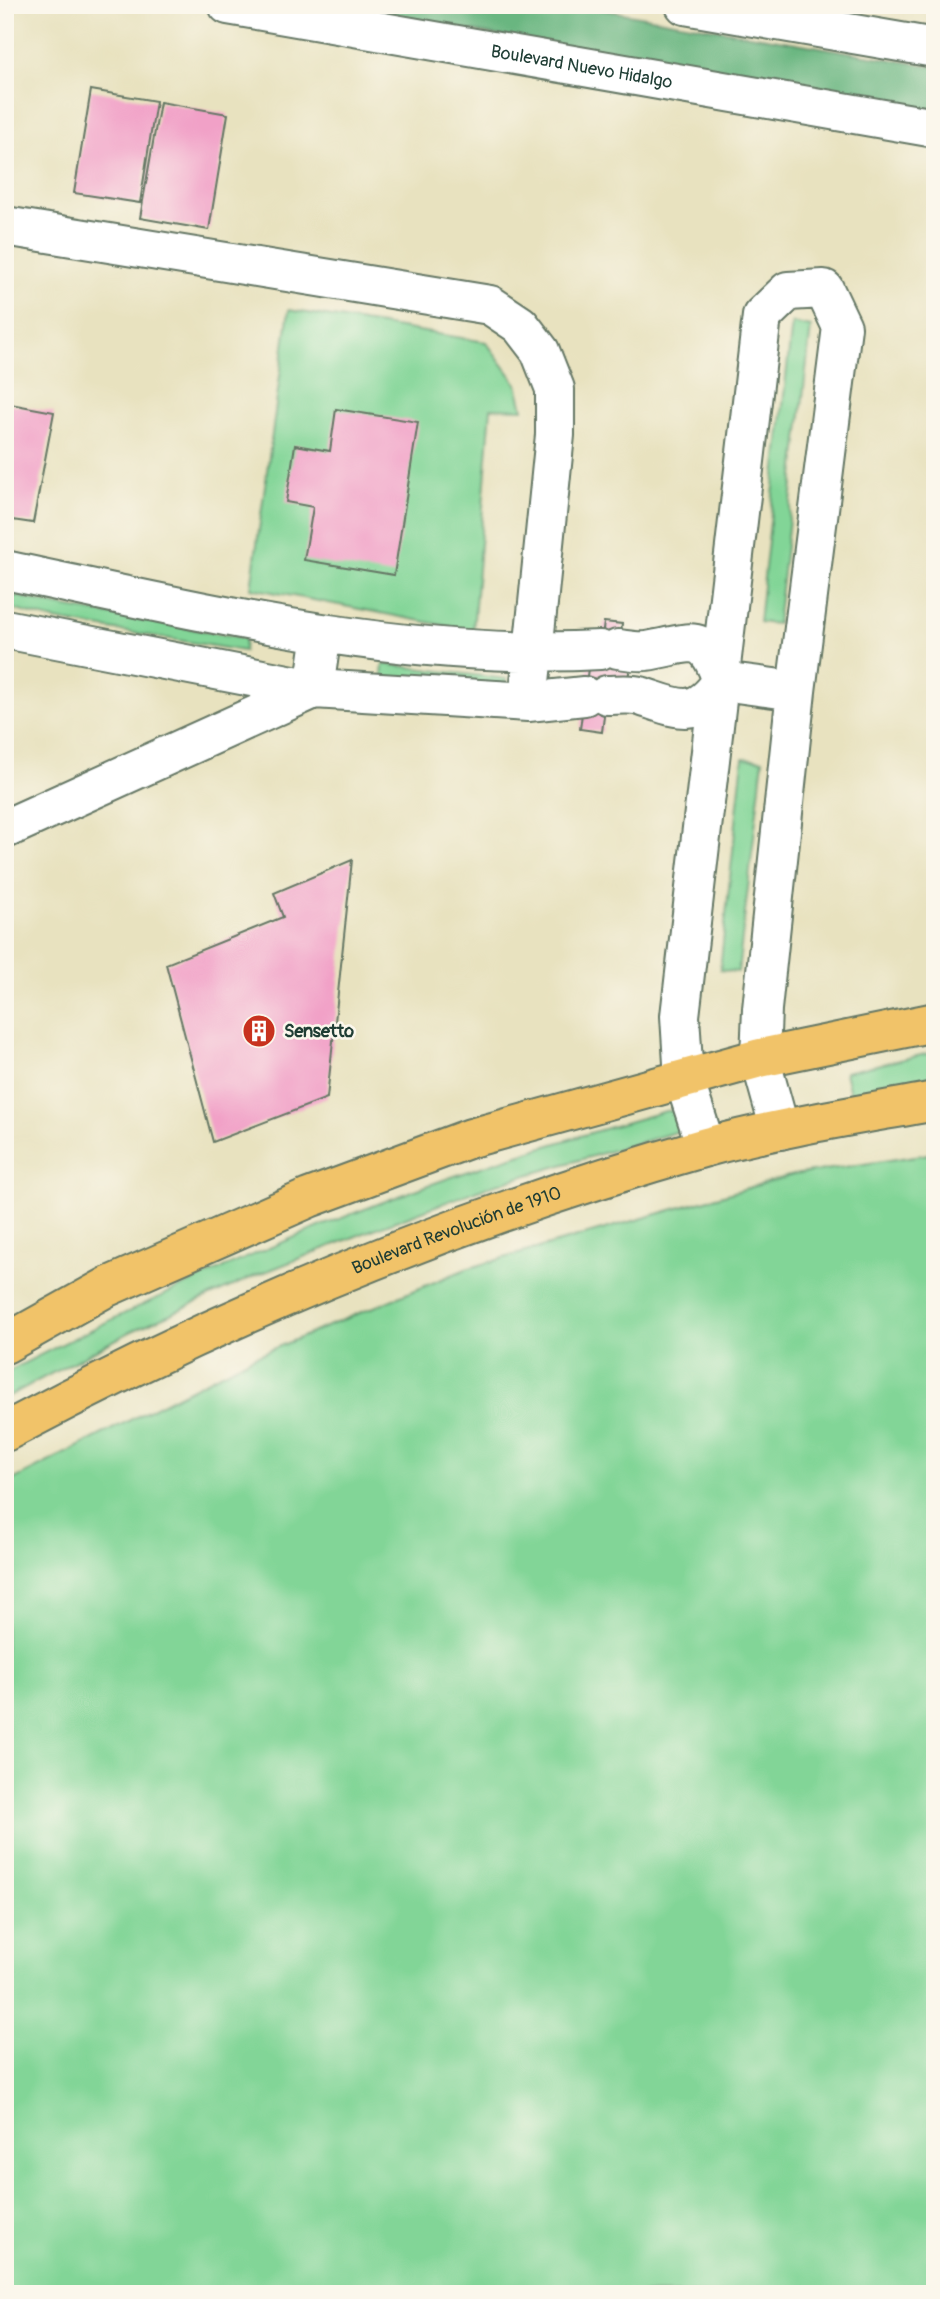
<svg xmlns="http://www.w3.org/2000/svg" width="940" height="2299" viewBox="0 0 940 2299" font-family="Pangolin,sans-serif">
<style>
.green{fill:#82d597;stroke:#508966;stroke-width:2}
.forest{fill:#69b680;stroke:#447a5a;stroke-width:2}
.building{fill:#f1a1c7}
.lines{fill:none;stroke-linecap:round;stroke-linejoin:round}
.minor-casing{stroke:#657765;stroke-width:42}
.tertiary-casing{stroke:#657765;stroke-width:42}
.primary-casing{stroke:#657765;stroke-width:42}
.minor{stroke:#fff;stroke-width:38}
.tertiary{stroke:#fff;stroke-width:38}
.primary{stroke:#f1c369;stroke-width:38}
.labels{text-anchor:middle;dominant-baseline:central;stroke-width:5;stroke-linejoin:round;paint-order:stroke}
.street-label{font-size:18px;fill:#1f3d34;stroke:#fbf7ec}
.poi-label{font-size:18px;font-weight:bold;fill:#1f3d34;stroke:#fbf7ec;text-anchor:start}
</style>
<rect width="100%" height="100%" fill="#fbf7ec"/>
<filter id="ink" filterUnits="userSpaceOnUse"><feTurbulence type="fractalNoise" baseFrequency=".0143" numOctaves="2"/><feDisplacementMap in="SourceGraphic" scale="14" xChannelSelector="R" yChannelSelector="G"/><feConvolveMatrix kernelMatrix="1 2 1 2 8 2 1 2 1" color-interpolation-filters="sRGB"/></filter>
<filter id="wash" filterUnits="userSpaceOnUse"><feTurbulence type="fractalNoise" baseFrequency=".00686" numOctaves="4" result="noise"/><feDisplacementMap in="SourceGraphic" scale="28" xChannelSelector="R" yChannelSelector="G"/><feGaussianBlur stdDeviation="1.57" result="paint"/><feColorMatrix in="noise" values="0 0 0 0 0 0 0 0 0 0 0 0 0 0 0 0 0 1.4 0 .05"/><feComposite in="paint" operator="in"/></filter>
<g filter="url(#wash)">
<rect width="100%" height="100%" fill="#e8e2bf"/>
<!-- green -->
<path class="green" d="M 289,310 L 486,342 L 517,384 L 523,409 L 491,408 L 473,631 L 251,588 Z
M 792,323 L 811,327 L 777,624 L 759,622 Z
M 5,593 L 58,606 L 245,638 L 244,651 L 54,620 L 5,607 Z
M 383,664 L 507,679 L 504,692 L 382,677 Z
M 743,758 L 763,760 L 738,972 L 720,970 Z
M 935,1052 L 935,1076 L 850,1094 L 845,1072 Z
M 682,1110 L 686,1129 L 486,1187 L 369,1231 L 255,1276 L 130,1332 L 5,1398 L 5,1373 C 158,1294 314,1223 478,1168 C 540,1147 603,1129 666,1111 Z
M 935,1153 L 935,2294 L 5,2294 L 5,1484 L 251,1358 L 466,1269 L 793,1175 Z"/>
<!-- forest -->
<path class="forest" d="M 322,5 L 576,5 L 935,67 L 935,112 Z"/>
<g id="blocks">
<!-- building -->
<path class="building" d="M 91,90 L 156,101 L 140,203 L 74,193 Z
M 160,102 L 228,114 L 209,230 L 140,218 Z
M 5,403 L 54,412 L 33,523 L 5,519 Z
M 336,409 L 418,422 L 394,575 L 304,560 L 313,507 L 286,502 L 295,445 L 330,451 Z
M 604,622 L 622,624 L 617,663 L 630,665 L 627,687 L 608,685 L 602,732 L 580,729 L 589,661 L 599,662 Z
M 352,860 L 327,1098 L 213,1142 L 166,964 L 283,917 L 274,893 Z"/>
</g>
</g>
<g filter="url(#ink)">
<use href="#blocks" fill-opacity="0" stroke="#657765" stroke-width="2"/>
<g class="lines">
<defs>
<path id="minor" d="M 5,226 L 490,305 L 520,325 L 540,351 L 555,389 L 555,435 L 528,702
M 5,570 C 200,611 399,661 600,650
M 5,629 L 314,689 L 528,702 L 584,696
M 722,681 L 796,691
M 607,695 C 617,695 631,693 640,696 C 678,708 695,721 722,681 C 704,627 689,645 646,651 C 637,652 627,650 618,649
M 5,829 L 314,689 L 322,633
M 706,1147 L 684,1079 L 680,1016 L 762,316 L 788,291 L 824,289 L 842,327 L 796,691 L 762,1009 L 760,1058 L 780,1130"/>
<g id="tertiary">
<path id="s1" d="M 228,5 L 935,128"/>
<path d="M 685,5 L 935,48"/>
</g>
<g id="primary">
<path d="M 5,1344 L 107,1287 L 309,1198 L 471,1138 L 760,1058 L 935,1022"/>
<path id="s2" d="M 5,1432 C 228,1313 463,1216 706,1147 C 781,1127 859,1115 935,1101"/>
</g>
</defs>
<!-- minor casing -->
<use href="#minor" class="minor-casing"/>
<!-- tertiary casing -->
<use href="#tertiary" class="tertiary-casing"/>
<!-- primary casing -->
<use href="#primary" class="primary-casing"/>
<!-- minor -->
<use href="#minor" class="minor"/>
<!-- tertiary -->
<use href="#tertiary" class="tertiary"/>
<!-- primary -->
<use href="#primary" class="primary"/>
</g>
</g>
<!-- icons -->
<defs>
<symbol id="building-disc" viewBox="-11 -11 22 22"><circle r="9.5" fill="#c8321e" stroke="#fbf7ec"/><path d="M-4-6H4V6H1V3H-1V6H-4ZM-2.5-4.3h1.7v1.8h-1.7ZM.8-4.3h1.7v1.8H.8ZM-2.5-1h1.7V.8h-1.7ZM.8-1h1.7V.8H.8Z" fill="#fff"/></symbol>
</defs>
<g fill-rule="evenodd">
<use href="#building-disc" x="240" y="1012" width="38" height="38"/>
</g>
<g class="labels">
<!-- street labels -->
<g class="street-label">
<text stroke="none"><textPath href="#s1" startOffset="359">Boulevard Nuevo Hidalgo</textPath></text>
<text stroke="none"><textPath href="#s2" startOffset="495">Boulevard Revolución de 1910</textPath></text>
</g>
<!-- poi labels -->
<g class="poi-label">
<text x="284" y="1031">Sensetto</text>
</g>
</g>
<!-- margin -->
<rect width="940" height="2299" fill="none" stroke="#fbf7ec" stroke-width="28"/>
</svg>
